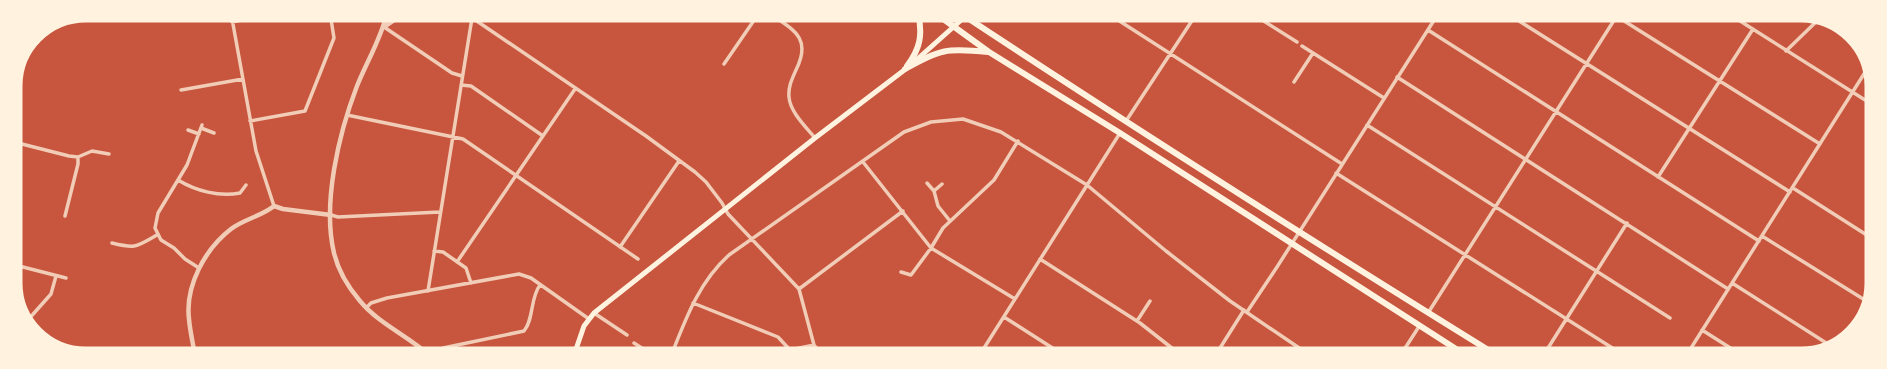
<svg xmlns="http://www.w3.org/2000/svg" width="1887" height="369" viewBox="0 0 1887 369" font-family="'Roboto Serif',serif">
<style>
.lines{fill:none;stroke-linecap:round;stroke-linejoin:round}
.minor{stroke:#f1ccb7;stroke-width:3.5}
.tertiary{stroke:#f1ccb7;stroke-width:4.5}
.secondary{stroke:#fff3e0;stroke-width:5}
.trunk{stroke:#fff3e0;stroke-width:6}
.rim{fill:none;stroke:#fff3e0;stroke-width:5}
</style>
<rect width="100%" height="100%" fill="#c8553d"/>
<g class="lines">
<!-- minor -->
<path class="minor" d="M 231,13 L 256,151 L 274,206
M 465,13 L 646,136 L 695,172 L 706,182 L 722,203 L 728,214 L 799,289 L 814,345 L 823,356
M 769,13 C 794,30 812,38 796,70 C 792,79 788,87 789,97 C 790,112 806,127 815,138
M 1107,13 L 1342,164
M 1251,13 L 1297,42
M 1508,14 L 1790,192
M 1613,14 L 1820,144
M 1729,14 L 1873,105
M 232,22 L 278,13
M 384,27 L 452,73 L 462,76
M 1428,30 L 1759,241
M 1302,46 L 1384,98
M 1786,51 L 1820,18
M 724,64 L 759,13
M 1397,77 L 1728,289
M 1294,82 L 1313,53
M 461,85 L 471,86 L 543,136
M 181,90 L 243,79
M 347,115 L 463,139 L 638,259
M 250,121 L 305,111 L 334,38 L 330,13
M 1126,121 L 1197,13
M 1367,125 L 1670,318
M 201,128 L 214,133
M 188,130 L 199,134
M 14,142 L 69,156 L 78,157 L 92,151 L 109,154
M 863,162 L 931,248 L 1015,299
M 1336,173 L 1625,356
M 1658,177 L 1753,29
M 178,180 C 196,191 219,197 240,193 L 246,185
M 927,183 L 934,191 L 938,206 L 950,221
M 1793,188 L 1873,239
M 934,191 L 942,184
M 331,215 L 338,217 L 440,212
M 65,216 L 78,164 L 78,157
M 1762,236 L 1868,302
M 112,243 C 136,249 136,247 157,235
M 620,247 L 679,161
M 434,251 L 443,252 L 466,268 L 471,283
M 1040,259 L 1140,323 L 1182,356
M 457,262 L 575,89
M 15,265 L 66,278
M 199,268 L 185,259 L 174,248 L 161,240 L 155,228 L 158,213 L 187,165 L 202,125
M 901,272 L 911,275 L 931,248 L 943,228 L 994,180 L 1018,141
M 1732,283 L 1831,346
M 799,289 L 903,211
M 428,291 L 472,18
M 693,303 L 778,337 L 790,350
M 366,308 L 371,303 L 387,298 L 519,274 L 531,278 L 589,319
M 1247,312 L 1277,267 L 1438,14
M 594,313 L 627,335
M 1428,313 L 1618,14
M 1004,317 L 1065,356
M 27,321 L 51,294 L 56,276
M 1137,321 L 1150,301
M 1702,330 L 1743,356
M 634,343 L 654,356
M 431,355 L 443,348 L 524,331 C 534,319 530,298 540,285
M 671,356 C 686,318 699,282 729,255 L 904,132 L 931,122 L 963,119 L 1001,132 L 1087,185 L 1166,251 L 1230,301 L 1311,356
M 785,356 L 790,350 L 814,345
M 979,356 L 1120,133
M 1215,356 L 1244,310
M 1400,356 L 1420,325
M 1543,356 L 1627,223
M 1686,356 L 1869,66"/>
<!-- tertiary -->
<path class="tertiary" d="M 387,13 C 381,39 367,61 357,86 C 339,133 322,203 334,253 C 338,270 348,287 360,301 C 379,324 407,335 429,355
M 384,27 L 396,19 L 400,13
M 195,355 C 193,344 190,331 189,319 C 185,286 205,249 231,229 C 244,219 262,216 274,206 L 283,209 L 331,215"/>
<!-- secondary -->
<path class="secondary" d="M 913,63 L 969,13
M 574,355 L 584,326 L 594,313 L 815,138 L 907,68"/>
<!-- trunk -->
<path class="trunk" d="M 935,13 L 989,52 L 1120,133 L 1467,356
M 960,13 C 1137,130 1317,244 1498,356
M 907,66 C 920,49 923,35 918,13
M 905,69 C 940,49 947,48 988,52"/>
</g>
<!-- crop -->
<path d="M0 0H1887V369H0ZM86 20H1801A66 66 0 0 1 1867 86V283A66 66 0 0 1 1801 349H86A66 66 0 0 1 20 283V86A66 66 0 0 1 86 20Z" fill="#fff3e0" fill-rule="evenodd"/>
<path class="rim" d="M86 20H1801A66 66 0 0 1 1867 86V283A66 66 0 0 1 1801 349H86A66 66 0 0 1 20 283V86A66 66 0 0 1 86 20Z"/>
</svg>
